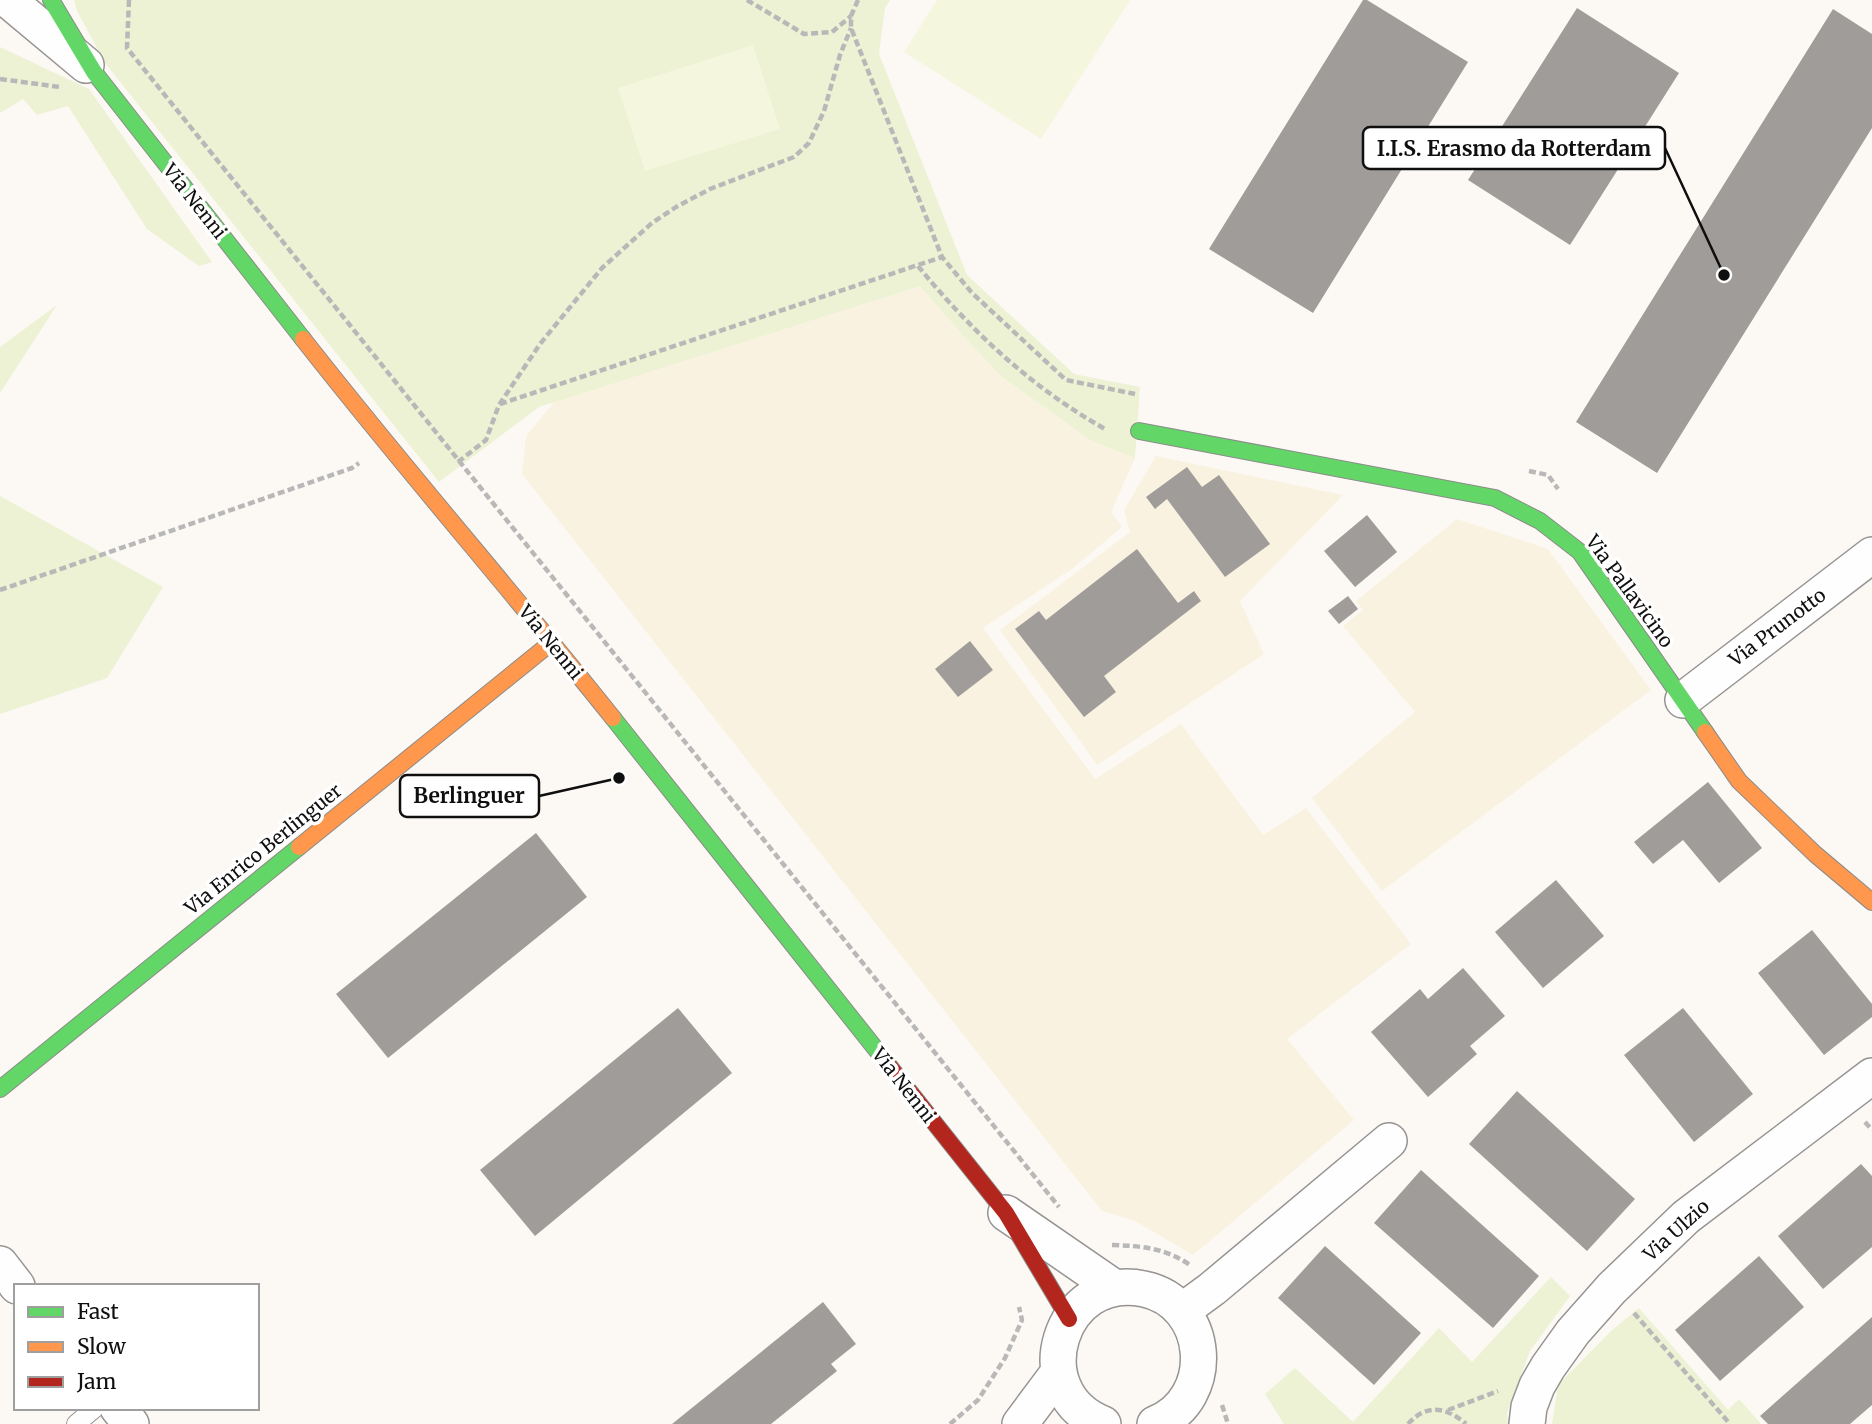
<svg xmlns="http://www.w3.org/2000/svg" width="1872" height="1424" viewBox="0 0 1872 1424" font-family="Merriweather,serif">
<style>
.farmland{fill:#f9f2e0}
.green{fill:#ecf2d3}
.pitch{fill:#f4f6de}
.building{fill:#a09c9a}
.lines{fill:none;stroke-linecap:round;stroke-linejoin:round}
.lane-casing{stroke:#969493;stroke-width:20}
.street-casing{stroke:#969493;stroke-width:38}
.fast-casing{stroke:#8c8b89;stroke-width:18}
.slow-casing{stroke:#8c8b89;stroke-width:18}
.jam-casing{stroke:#8c8b89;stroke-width:18}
.path{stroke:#b9b8b8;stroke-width:4.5;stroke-dasharray:7 3.5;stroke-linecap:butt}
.lane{stroke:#fffefe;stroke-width:18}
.street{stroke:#fffefe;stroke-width:35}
.fast{stroke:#63d668;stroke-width:16}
.slow{stroke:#ff974d;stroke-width:16}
.jam{stroke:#b3261e;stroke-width:16}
.labels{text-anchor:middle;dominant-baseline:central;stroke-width:7;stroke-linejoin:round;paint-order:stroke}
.street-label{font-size:19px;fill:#0f0f0f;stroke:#fff}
.leader{fill:none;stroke:#0f0f0f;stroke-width:2.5}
.callout-dot{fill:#0f0f0f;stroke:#fff;stroke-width:2.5}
.callout{fill:#fff;stroke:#0f0f0f;stroke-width:2.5}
.callout-label{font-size:21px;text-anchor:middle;font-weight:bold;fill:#0f0f0f}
</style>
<rect width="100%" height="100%" fill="#fcf9f5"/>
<!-- farmland -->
<path class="farmland" d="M 920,286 L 967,340 L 1001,376 L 1090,440 L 1135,458 L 1111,512 L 1122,527 L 1072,569 L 983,628 L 1095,779 L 1181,724 L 1263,835 L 1306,808 L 1411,944 L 1287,1039 L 1354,1120 L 1193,1255 L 1135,1221 L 1102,1211 L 522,474 L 526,436 L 555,401 Z
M 1156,456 L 1343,495 L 1240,601 L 1264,654 L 1097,765 L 1000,630 L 1130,532 L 1124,510 Z
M 1457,519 L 1548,549 L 1651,690 L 1382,891 L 1312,798 L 1415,712 L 1343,626 L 1363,610 L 1356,601 Z"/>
<!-- green -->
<path class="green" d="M 74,0 L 890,0 L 885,8 L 879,54 L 967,275 L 1074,374 L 1140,387 L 1135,458 L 1090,440 L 1001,376 L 967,340 L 920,286 L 539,407 L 439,482 L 105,63 L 77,11 Z
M 0,47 L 89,89 L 212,262 L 199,266 L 147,229 L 68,106 L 37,115 L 23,99 L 0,113 Z
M 57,305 L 0,393 L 0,347 Z
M 0,496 L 163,587 L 107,678 L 0,714 Z
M 1551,1277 L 1570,1296 L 1530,1351 L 1507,1413 L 1508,1424 L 1284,1424 L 1265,1394 L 1295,1368 L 1353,1422 L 1439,1328 L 1472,1362 Z
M 1639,1308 L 1728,1410 L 1739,1399 L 1761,1424 L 1552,1424 L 1558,1385 L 1611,1331 Z"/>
<!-- pitch -->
<path class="pitch" d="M 937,0 L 1130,0 L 1041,139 L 904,52 Z
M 753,45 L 780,129 L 645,171 L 618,88 Z"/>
<!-- building -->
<path class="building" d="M 1363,0 L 1367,0 L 1468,62 L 1313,313 L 1209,249 Z
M 1577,8 L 1679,73 L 1570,245 L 1468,180 Z
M 1833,9 L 1872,34 L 1872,128 L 1657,473 L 1576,422 Z
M 1187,467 L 1202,487 L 1219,475 L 1270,544 L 1225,577 L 1167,499 L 1155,509 L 1146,497 Z
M 1367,515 L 1397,552 L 1355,587 L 1324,551 Z
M 1137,549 L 1178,603 L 1194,591 L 1201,601 L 1104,676 L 1116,692 L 1084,717 L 1015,629 L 1039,611 L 1046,620 Z
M 1348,596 L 1358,609 L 1339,624 L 1328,611 Z
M 970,641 L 993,670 L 958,697 L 935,669 Z
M 1708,782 L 1762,848 L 1719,883 L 1683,840 L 1653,864 L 1634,842 Z
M 536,833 L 587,897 L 388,1058 L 336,994 Z
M 1556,880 L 1604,936 L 1543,988 L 1495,932 Z
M 1812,930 L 1872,1004 L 1872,1017 L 1824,1055 L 1758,973 Z
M 1463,968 L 1505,1016 L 1470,1046 L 1477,1054 L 1428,1097 L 1371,1032 L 1420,989 L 1428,999 Z
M 678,1008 L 732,1073 L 535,1236 L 480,1170 Z
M 1683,1008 L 1753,1094 L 1694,1142 L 1624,1055 Z
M 1517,1091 L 1635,1199 L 1587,1251 L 1469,1144 Z
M 1861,1164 L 1872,1176 L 1872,1247 L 1823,1289 L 1778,1236 Z
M 1421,1170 L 1539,1276 L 1493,1328 L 1374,1223 Z
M 1325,1246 L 1421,1333 L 1374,1385 L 1278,1298 Z
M 1759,1256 L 1804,1307 L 1720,1381 L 1675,1330 Z
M 823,1302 L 856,1344 L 831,1364 L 837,1371 L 771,1424 L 672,1424 Z
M 1872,1317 L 1872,1405 L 1850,1424 L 1768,1424 L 1760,1416 Z"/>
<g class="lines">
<defs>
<path id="lane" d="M 76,1424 L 95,1408"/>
<path id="street" d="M 8,0 L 86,65
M 1683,700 L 1872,555
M 1006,1213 L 1115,1288
M 0,1264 L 17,1286
M 1182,1311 L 1212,1289 L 1389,1141
M 118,1408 L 131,1424
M 1020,1424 L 1058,1373
M 1103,1424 C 1022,1392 1060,1271 1144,1289 C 1211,1303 1218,1399 1155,1424
M 1527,1424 L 1529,1407 L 1537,1386 L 1548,1367 L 1573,1332 L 1612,1288 L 1686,1217 L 1872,1076"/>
<path id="fast" d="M 51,0 L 94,72 L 303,339
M 1139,431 L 1495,498 L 1540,521 L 1580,552 L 1705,732
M 613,718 L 890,1067
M 0,1089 L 299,847"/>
<path id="slow" d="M 303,339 C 403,467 511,590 613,718
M 1705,732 L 1739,781 L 1815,854 L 1872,902
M 299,847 L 552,642"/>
<path id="jam" d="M 890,1067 L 1006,1213 L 1069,1319"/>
</defs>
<!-- lane casing -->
<use href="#lane" class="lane-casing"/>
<!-- street casing -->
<use href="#street" class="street-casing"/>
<!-- fast casing -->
<use href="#fast" class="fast-casing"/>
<!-- slow casing -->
<use href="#slow" class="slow-casing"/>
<!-- jam casing -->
<use href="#jam" class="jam-casing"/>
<!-- path -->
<path class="path" d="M 129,0 L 127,48 L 1059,1207
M 747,0 L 804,34 L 832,32 L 851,16
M 858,0 L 851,16 L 851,28 L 942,257 L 972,293 L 1066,380 L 1135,394
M 0,79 L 60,87
M 918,266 C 971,331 1032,388 1105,429
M 500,404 L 942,257
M 458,462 L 486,440 L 499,405 L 540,344 L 602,268 L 652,223 L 676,207 L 710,189 L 794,157 L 809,143 L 824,111 L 840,55 L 851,28
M 1529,471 L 1548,475 L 1558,489
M 0,590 L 352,468 L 359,463
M 1865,1122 L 1872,1130
M 1112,1245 C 1142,1246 1165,1248 1190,1265
M 1634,1313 L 1730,1424
M 1222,1405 L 1228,1424
M 1448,1410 L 1498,1391
M 950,1424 L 978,1400 L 1005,1358 L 1022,1320 L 1019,1307
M 1408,1424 C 1427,1403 1447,1407 1466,1424"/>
<!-- lane -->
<use href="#lane" class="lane"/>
<!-- street -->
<use href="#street" class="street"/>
<!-- fast -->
<use href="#fast" class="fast"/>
<!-- slow -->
<use href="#slow" class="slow"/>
<!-- jam -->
<use href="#jam" class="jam"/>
</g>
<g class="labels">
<!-- street labels -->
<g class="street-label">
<text transform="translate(195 201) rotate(52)">Via Nenni</text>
<text transform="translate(1630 591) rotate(54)">Via Pallavicino</text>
<text transform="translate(1777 627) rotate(-37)">Via Prunotto</text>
<text transform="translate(551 642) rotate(51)">Via Nenni</text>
<text transform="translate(263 849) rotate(-39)">Via Enrico Berlinguer</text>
<text transform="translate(904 1085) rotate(52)">Via Nenni</text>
<text transform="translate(1676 1230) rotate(-42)">Via Ulzio</text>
</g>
</g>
<!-- callouts -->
<path class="leader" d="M1724 275L1665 148M619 778L539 796"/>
<g class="callout-dot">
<circle cx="1724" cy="275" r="7"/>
<circle cx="619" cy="778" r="7"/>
</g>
<g class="callout">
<rect x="1363" y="127" width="302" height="42" rx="7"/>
<rect x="400" y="775" width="139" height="42" rx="7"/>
</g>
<g class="callout-label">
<text x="1514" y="156">I.I.S. Erasmo da Rotterdam</text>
<text x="469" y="803">Berlinguer</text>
</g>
<!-- legend -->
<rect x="14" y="1284" width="245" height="126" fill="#ffffff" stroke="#9f9f9f" stroke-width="2"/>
<rect x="28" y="1307" width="35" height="10" fill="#63d668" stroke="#9f9f9f" stroke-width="2"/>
<text x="77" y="1319" font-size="21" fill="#0f0f0f">Fast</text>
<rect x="28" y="1342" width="35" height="10" fill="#ff974d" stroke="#9f9f9f" stroke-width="2"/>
<text x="77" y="1354" font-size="21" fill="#0f0f0f">Slow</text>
<rect x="28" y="1377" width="35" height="10" fill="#b3261e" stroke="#9f9f9f" stroke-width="2"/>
<text x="77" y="1389" font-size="21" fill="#0f0f0f">Jam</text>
</svg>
